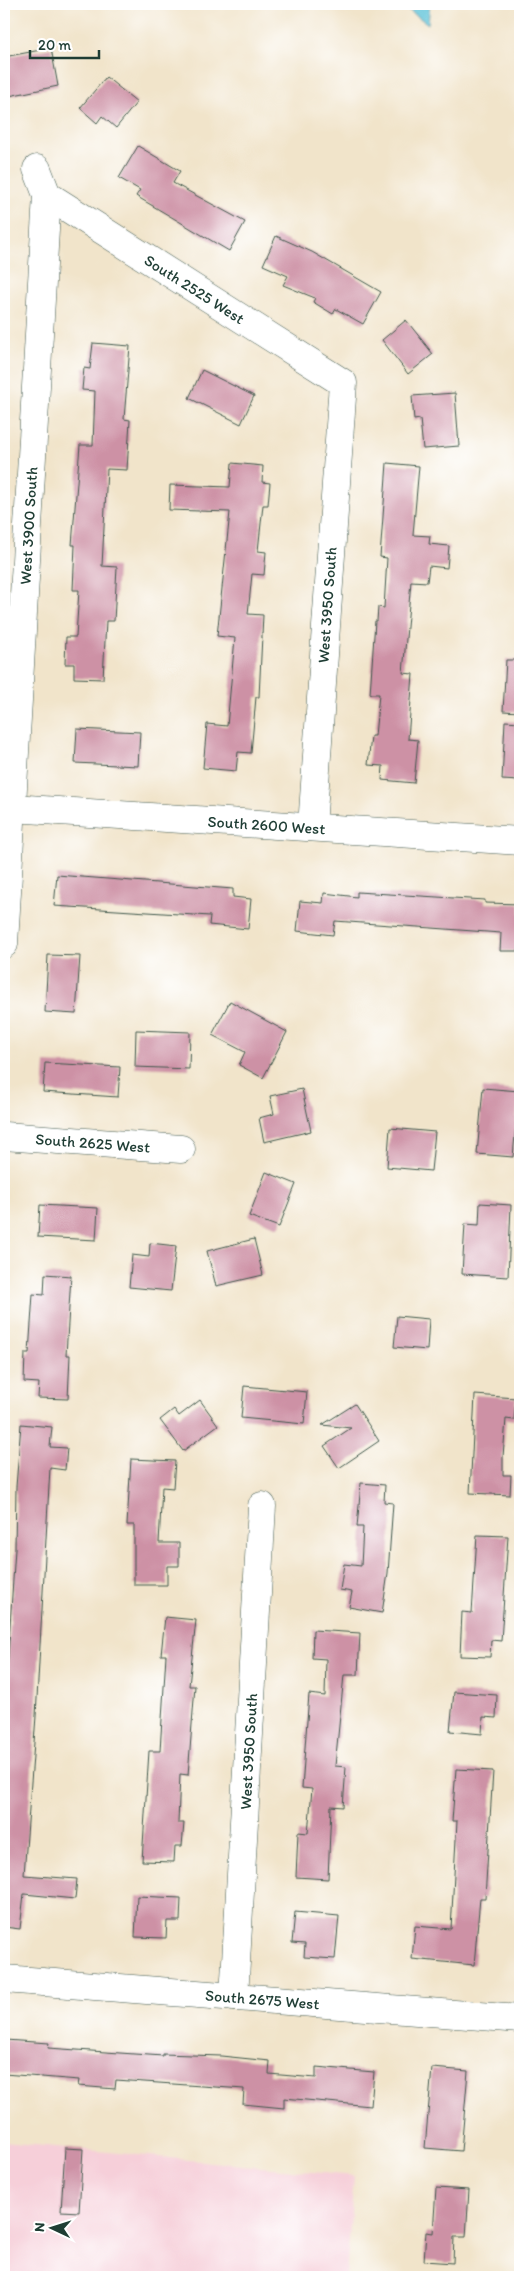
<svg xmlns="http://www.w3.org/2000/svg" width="524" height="2281" viewBox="0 0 524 2281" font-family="Itim,sans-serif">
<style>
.built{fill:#f6cfd9}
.water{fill:#5ac1d7;stroke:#3c7f86}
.building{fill:#cd91a5}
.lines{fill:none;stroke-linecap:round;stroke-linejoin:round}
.minor-casing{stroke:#3e564a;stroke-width:29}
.minor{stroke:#fff;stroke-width:28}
.labels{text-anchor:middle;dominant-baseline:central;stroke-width:4.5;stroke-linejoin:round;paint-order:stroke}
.street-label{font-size:16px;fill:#1f3d34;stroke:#fff}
</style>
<rect width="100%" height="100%" fill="#fff"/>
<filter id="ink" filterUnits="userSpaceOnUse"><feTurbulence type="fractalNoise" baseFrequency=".02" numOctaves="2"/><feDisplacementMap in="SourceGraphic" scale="10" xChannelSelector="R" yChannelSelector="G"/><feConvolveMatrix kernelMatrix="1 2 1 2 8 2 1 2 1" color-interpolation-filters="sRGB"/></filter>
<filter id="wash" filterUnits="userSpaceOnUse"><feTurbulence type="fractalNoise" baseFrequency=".0096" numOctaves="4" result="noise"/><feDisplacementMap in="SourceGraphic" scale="20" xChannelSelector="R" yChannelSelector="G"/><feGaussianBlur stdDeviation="1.12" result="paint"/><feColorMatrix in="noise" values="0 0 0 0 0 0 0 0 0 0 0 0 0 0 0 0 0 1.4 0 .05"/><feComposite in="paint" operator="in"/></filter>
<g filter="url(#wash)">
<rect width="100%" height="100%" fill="#f1e4ca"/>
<!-- built -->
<path class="built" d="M 4,2142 L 354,2176 L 346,2277 L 4,2277 Z"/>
<!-- water -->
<path class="water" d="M 400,4 L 430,4 L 428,24 Z"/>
<g id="blocks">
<!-- building -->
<path class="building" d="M 51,48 L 58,86 L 4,97 L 4,57 Z
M 106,77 L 137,102 L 116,128 L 102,116 L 97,123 L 80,108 Z
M 138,146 L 180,171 L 173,183 L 245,222 L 229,251 L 136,196 L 140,190 L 119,178 Z
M 276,236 L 312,252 L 381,292 L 363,324 L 336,309 L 333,314 L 313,302 L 315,298 L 283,285 L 288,276 L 263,265 Z
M 406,320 L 433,354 L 408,374 L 382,340 Z
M 93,343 L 130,346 L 124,419 L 130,420 L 127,470 L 107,469 L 102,566 L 117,567 L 114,621 L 106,621 L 103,679 L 74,678 L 74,664 L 65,664 L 66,637 L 76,637 L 79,590 L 73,590 L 75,545 L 72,545 L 80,445 L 93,445 L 95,391 L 82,390 L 84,368 L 90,369 Z
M 202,370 L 254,396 L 241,424 L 189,398 Z
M 455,393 L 459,446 L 423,449 L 420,419 L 414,420 L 412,396 Z
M 232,463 L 263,466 L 262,482 L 270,483 L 268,505 L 263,505 L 258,551 L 266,552 L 264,575 L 252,574 L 248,614 L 263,615 L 259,697 L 256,697 L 251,753 L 238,752 L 236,771 L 203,768 L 207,724 L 227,726 L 235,638 L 217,636 L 230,512 L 169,510 L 170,485 L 230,487 Z
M 387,463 L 419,466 L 413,535 L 430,536 L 429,544 L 449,546 L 447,568 L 429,566 L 427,582 L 411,581 L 403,673 L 413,674 L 408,739 L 418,740 L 414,783 L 382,780 L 383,766 L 368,765 L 371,736 L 375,736 L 379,694 L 370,694 L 375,621 L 377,621 L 378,607 L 384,608 L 387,558 L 380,557 Z
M 506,660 L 520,660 L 520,712 L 503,711 Z
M 505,721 L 520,722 L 520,781 L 502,780 Z
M 77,729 L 140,732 L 138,766 L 75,763 Z
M 57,875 L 233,889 L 233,897 L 251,899 L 248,929 L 209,925 L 210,916 L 54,906 Z
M 357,892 L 485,900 L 485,903 L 520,904 L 520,951 L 500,951 L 501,933 L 335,921 L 333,935 L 297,931 L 300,901 L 323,903 L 324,893 L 357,897 Z
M 48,955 L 80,956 L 76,1014 L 45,1012 Z
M 230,1001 L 287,1032 L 263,1078 L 239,1065 L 245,1052 L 212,1035 Z
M 136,1030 L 190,1032 L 189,1069 L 135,1067 Z
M 45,1063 L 120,1067 L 118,1097 L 43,1092 Z
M 483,1088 L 519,1091 L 513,1157 L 477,1154 Z
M 302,1089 L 311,1131 L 264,1142 L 259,1118 L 274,1114 L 270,1096 Z
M 390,1128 L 435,1132 L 431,1171 L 387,1167 Z
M 266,1172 L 296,1184 L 279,1227 L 249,1216 Z
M 480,1203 L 511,1205 L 508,1277 L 462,1274 L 465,1224 L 479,1225 Z
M 40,1205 L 98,1208 L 96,1240 L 38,1237 Z
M 254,1239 L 263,1275 L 216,1286 L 207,1251 Z
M 150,1243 L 176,1246 L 171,1291 L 129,1287 L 132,1255 L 149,1257 Z
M 45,1274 L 71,1276 L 66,1355 L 70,1355 L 68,1399 L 38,1398 L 39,1383 L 24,1382 L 25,1353 L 29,1353 L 33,1294 L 44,1295 Z
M 397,1316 L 429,1319 L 427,1350 L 394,1347 Z
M 244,1386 L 307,1392 L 304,1424 L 241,1418 Z
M 475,1395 L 516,1398 L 514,1420 L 506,1419 L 503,1457 L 503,1475 L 511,1475 L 510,1495 L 470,1493 Z
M 200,1400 L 218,1425 L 183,1451 L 160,1420 L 174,1409 L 179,1416 Z
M 355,1404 L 379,1441 L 339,1468 L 324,1446 L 351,1428 L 322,1425 Z
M 21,1424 L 52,1427 L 50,1447 L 67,1448 L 65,1470 L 50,1468 L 36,1716 L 24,1875 L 77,1879 L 75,1899 L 24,1894 L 20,1929 L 4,1927 L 4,1718 L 15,1549 L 16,1487 Z
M 131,1459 L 175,1461 L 173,1488 L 162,1487 L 159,1543 L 179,1543 L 179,1566 L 167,1566 L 167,1585 L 134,1585 L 134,1525 L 127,1525 Z
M 361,1483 L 385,1485 L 384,1502 L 393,1503 L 388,1573 L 382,1613 L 349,1607 L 352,1592 L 340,1590 L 344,1564 L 361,1566 L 363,1527 L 357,1527 Z
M 477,1535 L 508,1536 L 501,1641 L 491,1640 L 490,1657 L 460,1656 L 462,1612 L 472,1613 Z
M 165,1617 L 196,1620 L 189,1686 L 195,1686 L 188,1775 L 180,1774 L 178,1823 L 184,1823 L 182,1846 L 175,1846 L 174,1862 L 142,1861 L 149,1751 L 160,1751 L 166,1655 L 161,1655 Z
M 313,1630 L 360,1633 L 358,1675 L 344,1675 L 335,1766 L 346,1767 L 343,1807 L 331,1806 L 328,1879 L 296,1877 L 298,1832 L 308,1833 L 312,1789 L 302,1788 L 309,1694 L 325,1696 L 326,1659 L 312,1658 Z
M 454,1692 L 497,1695 L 496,1718 L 483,1717 L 482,1734 L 450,1731 Z
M 456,1769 L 493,1771 L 485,1898 L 480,1898 L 474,1965 L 412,1959 L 415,1926 L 451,1929 L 457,1821 L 452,1821 Z
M 137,1896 L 181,1898 L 180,1921 L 167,1921 L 166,1938 L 135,1937 Z
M 295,1912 L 339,1916 L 335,1959 L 304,1957 L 305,1944 L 292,1943 Z
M 5,2040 L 49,2043 L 48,2048 L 163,2056 L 163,2054 L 221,2056 L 270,2061 L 269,2074 L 316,2078 L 316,2067 L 374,2072 L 371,2106 L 284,2098 L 284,2108 L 243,2104 L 244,2089 L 116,2080 L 115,2089 L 78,2086 L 79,2080 L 4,2074 Z
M 432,2068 L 468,2071 L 461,2151 L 425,2148 Z
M 65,2148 L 83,2149 L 79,2212 L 61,2211 Z
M 436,2188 L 469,2190 L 466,2237 L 454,2237 L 453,2263 L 424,2261 L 426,2232 L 433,2233 Z"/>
</g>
</g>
<g filter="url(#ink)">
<use href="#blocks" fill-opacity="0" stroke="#3e564a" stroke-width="1"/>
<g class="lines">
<defs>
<g id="minor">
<path id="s1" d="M 47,195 L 343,383 L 312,827"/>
<path id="s2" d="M 12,808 L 520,841"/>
<path id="s3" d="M 4,944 L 47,195 L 37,169"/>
<path id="s4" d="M 4,1136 L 181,1149"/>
<path id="s5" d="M 4,1979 L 520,2019"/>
<path id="s6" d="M 234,1997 L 262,1506"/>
</g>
</defs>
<!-- minor casing -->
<use href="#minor" class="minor-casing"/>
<!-- minor -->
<use href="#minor" class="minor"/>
</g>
</g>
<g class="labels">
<!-- street labels -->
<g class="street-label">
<text stroke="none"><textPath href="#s1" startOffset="175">South 2525 West</textPath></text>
<text stroke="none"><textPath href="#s3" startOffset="419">West 3900 South</textPath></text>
<text transform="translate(327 605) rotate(-86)">West 3950 South</text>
<text stroke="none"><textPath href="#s2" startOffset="255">South 2600 West</textPath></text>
<text stroke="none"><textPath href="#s4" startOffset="89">South 2625 West</textPath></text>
<text stroke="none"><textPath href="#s6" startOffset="246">West 3950 South</textPath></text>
<text stroke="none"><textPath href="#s5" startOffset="259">South 2675 West</textPath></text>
</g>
</g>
<!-- margin -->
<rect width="524" height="2281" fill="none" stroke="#fff" stroke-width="20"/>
<!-- north arrow -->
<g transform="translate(52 2228) rotate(274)" stroke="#ffffff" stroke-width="4" paint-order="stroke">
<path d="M0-4L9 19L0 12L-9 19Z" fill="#1f3d34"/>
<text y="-8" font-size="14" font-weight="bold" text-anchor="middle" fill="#1f3d34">N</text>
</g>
<!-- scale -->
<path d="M30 50v8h69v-8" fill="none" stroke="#1f3d34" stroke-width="2.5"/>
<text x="38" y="50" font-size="15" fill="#1f3d34" stroke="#ffffff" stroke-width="4" paint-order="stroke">20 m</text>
</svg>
